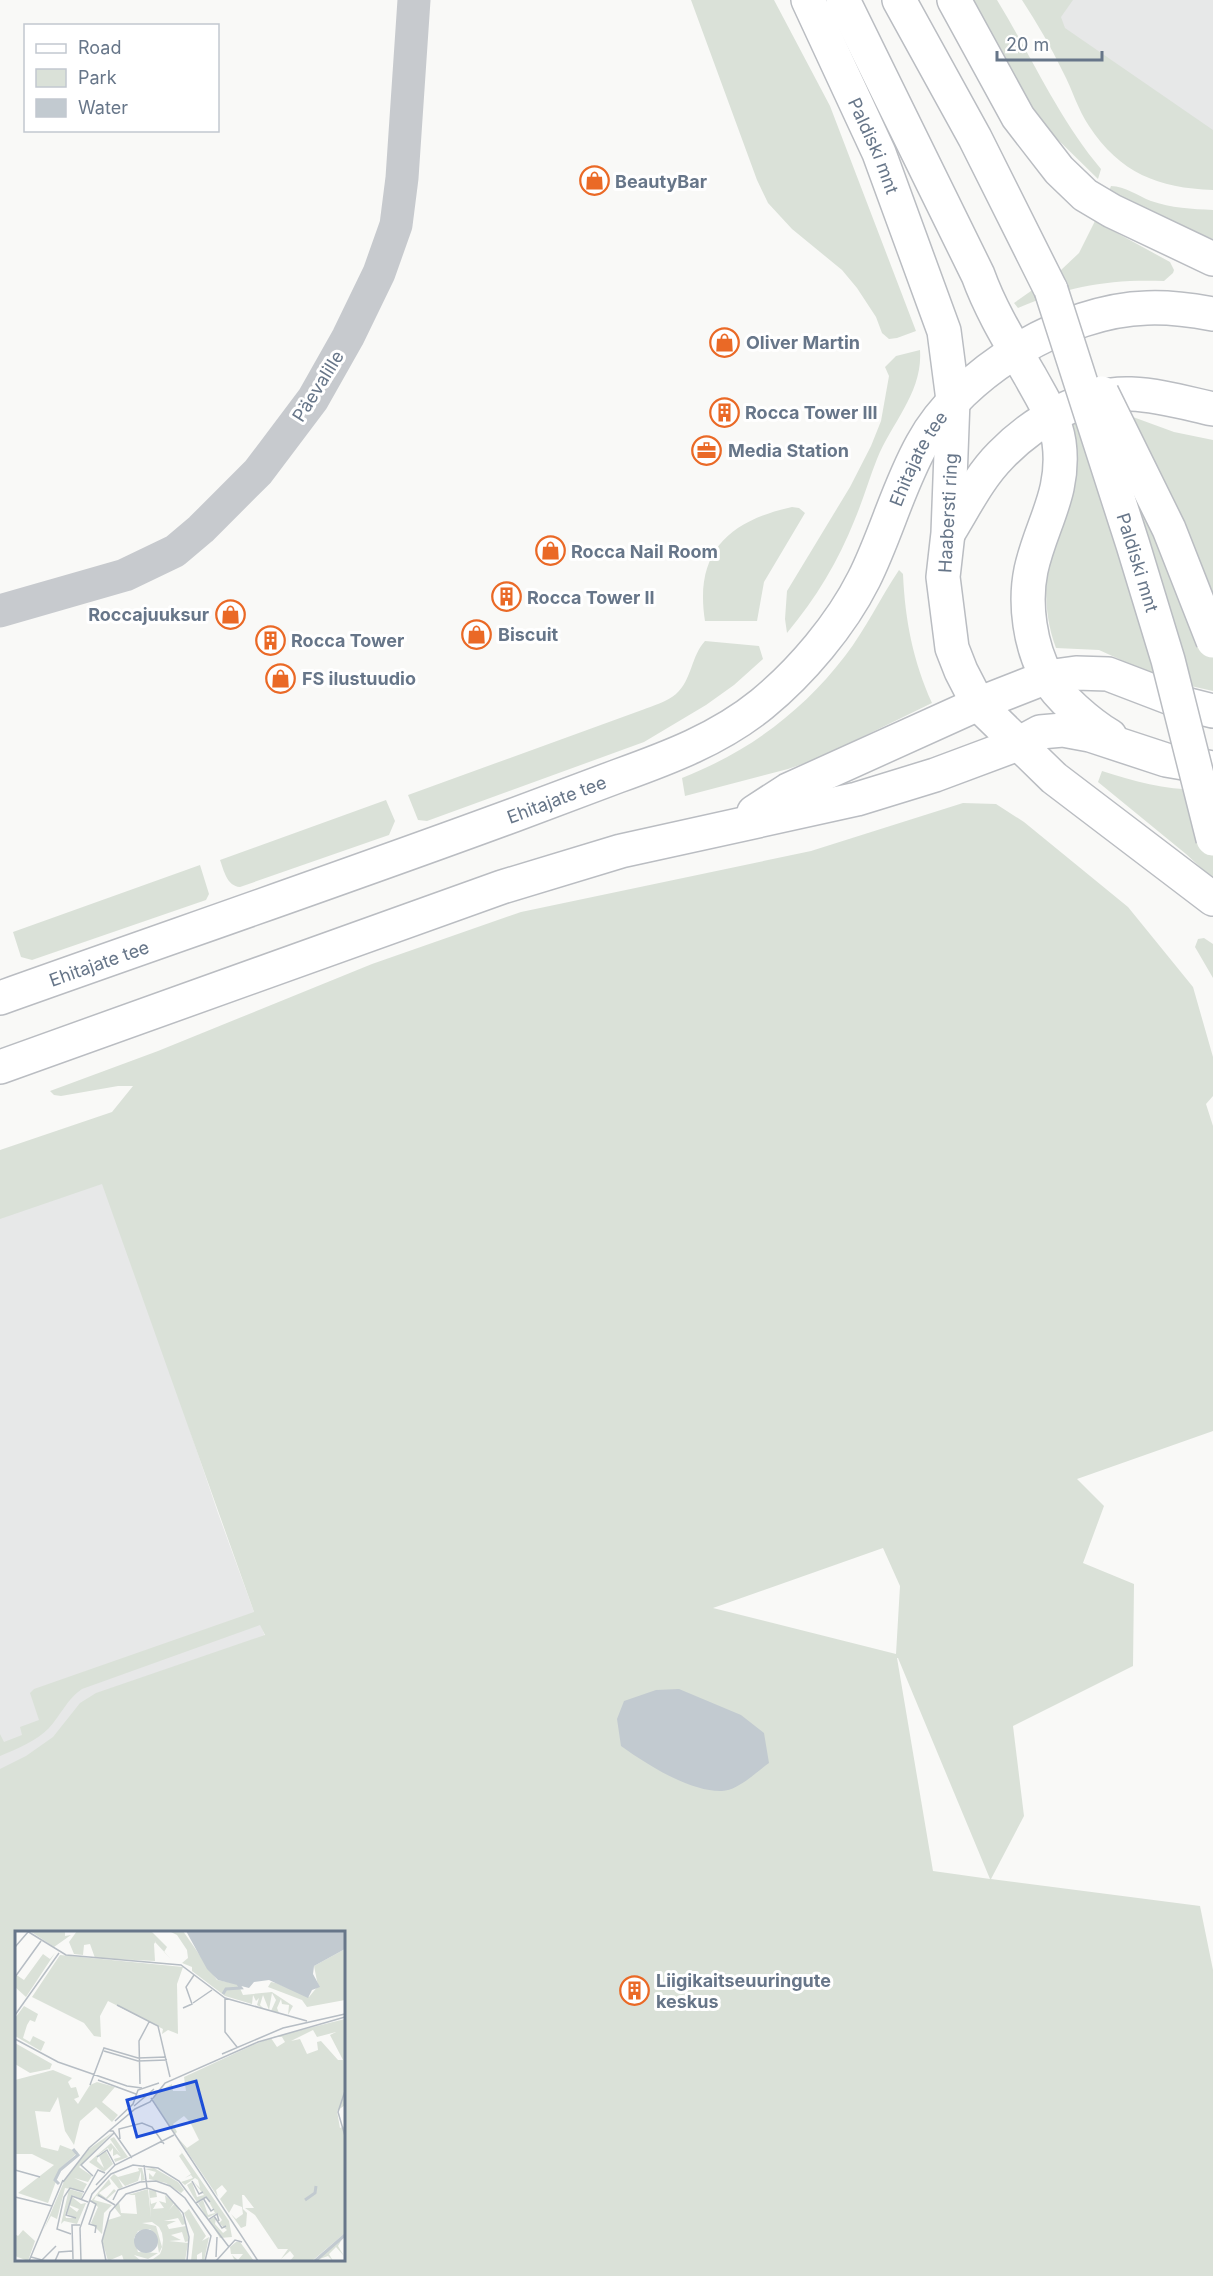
<svg xmlns="http://www.w3.org/2000/svg" width="1213" height="2276" viewBox="0 0 1213 2276" font-family="Inter,sans-serif">
<style>
.built{fill:#e7e8e8}
.green{fill:#dae1d8;fill-rule:evenodd}
.water{fill:#c2cad0}
.lines{fill:none;stroke-linecap:round;stroke-linejoin:round}
.major-casing{stroke:#babdc2;stroke-width:36}
.minor{stroke:#c7cace;stroke-width:33}
.major{stroke:#fff;stroke-width:33}
.major-bridge-casing{stroke:#babdc2;stroke-width:36;stroke-linecap:butt}
.major-bridge{stroke:#fff;stroke-width:33}
.labels{text-anchor:middle;dominant-baseline:central;stroke-width:6;stroke-linejoin:round;paint-order:stroke}
.street-label{font-size:18px;fill:#677689;stroke:#fff}
.poi-label{font-size:18px;font-weight:bold;fill:#677689;stroke:#fff;text-anchor:start}
.inset-river{fill:none;stroke:#c2cad0;stroke-width:3}
.inset-road{fill:none;stroke:#b6bdc4;stroke-width:1.5}
.view{fill:#1d4ed8;fill-opacity:0.15;stroke:#1d4ed8;stroke-width:3}
.inset-edge{fill:none;stroke:#677689;stroke-width:3}
</style>
<rect width="100%" height="100%" fill="#f9f9f7"/>
<!-- built -->
<path class="built" d="M 1031,0 L 1213,0 L 1213,183 Z
M 0,1172 L 106,1183 L 218,1513 L 254,1612 L 261,1625 L 300,1738 L 0,1896 Z"/>
<!-- green -->
<path class="green" d="M 691,0 L 774,0 L 830,106 L 916,331 L 897,338 L 889,339 L 882,333 L 876,317 L 857,288 L 842,270 L 792,229 L 768,203 L 757,180 Z
M 962,0 L 997,0 C 1032,57 1058,118 1101,169 L 1098,179 L 1047,129 L 1026,104 Z
M 1022,0 L 1073,0 L 1061,17 L 1065,28 L 1213,130 L 1213,190 C 1158,188 1120,173 1089,126 C 1078,110 1072,89 1063,72 C 1051,47 1037,23 1022,0 Z
M 1111,186 C 1125,186 1138,196 1151,201 C 1171,208 1192,209 1213,210 L 1213,239 L 1166,221 L 1109,191 Z
M 1095,221 L 1170,262 L 1174,270 L 1173,273 L 1164,281 C 1109,279 1069,286 1018,308 L 1014,303 L 1061,270 L 1079,253 Z
M 920,350 C 923,392 892,422 877,459 C 869,479 863,500 855,519 C 838,562 816,598 787,633 L 785,619 L 787,591 L 850,487 L 871,446 L 881,421 L 889,376 L 885,367 L 896,356 Z
M 1133,417 L 1174,432 L 1213,440 L 1213,691 L 1151,677 L 1119,659 L 1099,650 L 1056,648 C 1040,606 1047,564 1052,520 C 1056,488 1060,456 1064,424 Z
M 792,507 L 799,508 L 805,513 L 764,582 L 757,621 L 705,621 C 694,552 729,521 792,507 Z
M 899,570 L 903,574 C 905,620 913,661 932,703 L 817,759 L 788,769 L 685,796 L 682,778 C 748,752 802,712 845,656 C 866,629 880,598 899,570 Z
M 705,641 L 759,646 L 763,659 L 734,685 L 706,705 L 644,742 L 427,821 L 418,820 L 408,795 L 642,710 C 652,706 667,702 676,694 C 692,680 691,656 705,641 Z
M 1102,771 C 1139,783 1174,792 1213,789 L 1213,879 L 1186,854 L 1098,782 Z
M 386,800 L 395,821 L 389,835 L 240,887 C 227,886 224,871 220,860 Z
M 963,803 L 996,804 L 1024,822 L 1128,907 L 1193,987 L 1213,1057 L 1213,1096 L 1206,1104 L 1213,1126 L 1213,1431 L 1077,1479 L 1104,1506 L 1083,1563 L 1134,1584 L 1133,1666 L 1013,1726 L 1024,1816 L 991,1879 L 1200,1906 L 1213,1970 L 1213,2276 L 0,2276 L 0,1769 L 26,1756 L 53,1737 L 80,1703 L 96,1693 L 265,1635 L 260,1625 L 82,1689 C 67,1699 61,1715 49,1728 C 36,1741 17,1749 0,1756 L 0,1734 L 4,1742 L 22,1735 L 20,1727 L 39,1720 L 30,1693 L 34,1689 L 254,1612 L 102,1184 L 0,1219 L 0,1150 L 112,1112 L 133,1086 L 118,1086 L 61,1096 L 54,1095 L 50,1091 L 158,1051 L 372,964 L 521,912 L 811,851 ZM 883,1548 L 900,1586 L 896,1654 L 713,1608 ZM 897,1658 L 898,1658 L 990,1879 L 933,1871 ZM 16,1932 L 344,1932 L 344,2260 L 16,2260 Z
M 200,865 L 209,894 L 206,900 L 32,960 L 21,957 L 13,932 Z
M 1204,938 L 1213,944 L 1213,978 L 1195,947 L 1198,939 Z"/>
<!-- water -->
<path class="water" d="M 679,1689 L 741,1715 L 764,1733 L 769,1763 C 756,1772 739,1790 722,1791 C 690,1792 646,1764 621,1746 L 617,1719 L 624,1701 L 656,1690 Z"/>
<g class="lines">
<defs>
<g id="major">
<path id="s1" d="M 808,0 L 879,153 L 944,331 L 953,400 L 948,533 L 943,577 L 952,648 L 961,671 L 978,704 L 1054,778 L 1213,899"/>
<path d="M 843,0 L 978,275 C 991,311 1011,343 1030,376 C 1042,398 1055,417 1059,442 C 1066,493 1041,524 1031,570 C 1024,604 1030,646 1047,677 C 1058,697 1090,724 1110,736"/>
<path d="M 899,0 L 975,138 L 1051,290"/>
<path d="M 954,0 L 1018,117 L 1059,170 L 1085,195 L 1112,211 L 1213,259"/>
<path d="M 949,532 C 965,506 979,477 1001,455 C 1033,422 1083,392 1131,394 C 1159,395 1186,403 1213,409"/>
<path d="M 754,812 L 788,790 L 978,704 L 1047,677 L 1076,673 L 1108,674 L 1189,705 L 1213,711"/>
<path id="s2" d="M 0,998 C 171,937 343,878 514,815 C 548,802 583,789 618,776 C 668,758 719,739 762,704 C 801,672 841,625 864,579 C 886,535 898,487 922,444 C 961,372 1065,310 1147,308 C 1169,307 1191,310 1213,314"/>
<path d="M 0,1067 L 502,887 L 621,851 L 857,799 L 935,775 L 1018,744 L 1040,732 L 1063,730 L 1090,735 L 1166,760 L 1213,768"/>
</g>
</defs>
<!-- major casing -->
<use href="#major" class="major-casing"/>
<!-- minor -->
<path class="minor" d="M 0,611 L 125,575 L 175,551 L 201,529 L 258,472 L 313,399 L 348,337 L 379,273 L 396,225 L 402,178 L 414,0"/>
<!-- major -->
<use href="#major" class="major"/>
<defs>
<g id="major-bridge">
<path id="s3" d="M 1051,290 L 1133,545 L 1168,660 L 1213,839"/>
<path d="M 1102,393 L 1169,529 L 1213,641"/>
</g>
</defs>
<!-- major-bridge casing -->
<use href="#major-bridge" class="major-bridge-casing"/>
<!-- major-bridge -->
<use href="#major-bridge" class="major-bridge"/>
</g>
<!-- icons -->
<defs>
<symbol id="shop-ring" viewBox="-11 -11 22 22"><circle r="9.5" fill="#fff" stroke="#ea6926" stroke-width="1.5"/><path d="M-5-2.5h2.3a2.7 3.5 0 0 1 5.4 0H5L5.5 6h-11ZM-1.5-2.5h3a1.5 2.3 0 0 0-3 0Z" fill="#ea6926"/></symbol>
<symbol id="building-ring" viewBox="-11 -11 22 22"><circle r="9.5" fill="#fff" stroke="#ea6926" stroke-width="1.5"/><path d="M-4-6H4V6H1V3H-1V6H-4ZM-2.5-4.3h1.7v1.8h-1.7ZM.8-4.3h1.7v1.8H.8ZM-2.5-1h1.7V.8h-1.7ZM.8-1h1.7V.8H.8Z" fill="#ea6926"/></symbol>
<symbol id="office-ring" viewBox="-11 -11 22 22"><circle r="9.5" fill="#fff" stroke="#ea6926" stroke-width="1.5"/><path d="M-6-3h4V-5.5h4V-3h4V5H-6ZM-1-4.5V-3h2v-1.5ZM-6 0V1H6V0Z" fill="#ea6926"/></symbol>
</defs>
<g fill-rule="evenodd">
<use href="#shop-ring" x="578" y="164" width="33" height="33"/>
<use href="#shop-ring" x="708" y="326" width="33" height="33"/>
<use href="#building-ring" x="708" y="396" width="33" height="33"/>
<use href="#office-ring" x="690" y="434" width="33" height="33"/>
<use href="#shop-ring" x="534" y="534" width="33" height="33"/>
<use href="#building-ring" x="490" y="580" width="33" height="33"/>
<use href="#shop-ring" x="214" y="598" width="33" height="33"/>
<use href="#shop-ring" x="460" y="618" width="33" height="33"/>
<use href="#building-ring" x="254" y="624" width="33" height="33"/>
<use href="#shop-ring" x="264" y="662" width="33" height="33"/>
<use href="#building-ring" x="618" y="1974" width="33" height="33"/>
</g>
<g class="labels">
<!-- street labels -->
<g class="street-label">
<text stroke="none"><textPath href="#s1" startOffset="160">Paldiski mnt</textPath></text>
<text transform="translate(318 386) rotate(-58)">Päevalille</text>
<text stroke="none"><textPath href="#s2" startOffset="1113">Ehitajate tee</textPath></text>
<text transform="translate(948 513) rotate(-87)">Haabersti ring</text>
<text stroke="none"><textPath href="#s3" startOffset="286">Paldiski mnt</textPath></text>
<text stroke="none"><textPath href="#s2" startOffset="591">Ehitajate tee</textPath></text>
<text stroke="none"><textPath href="#s2" startOffset="105">Ehitajate tee</textPath></text>
</g>
<!-- poi labels -->
<g class="poi-label">
<text x="615" y="181">BeautyBar</text>
<text x="746" y="342">Oliver Martin</text>
<text x="745" y="412">Rocca Tower III</text>
<text x="728" y="450">Media Station</text>
<text x="571" y="551">Rocca Nail Room</text>
<text x="527" y="597">Rocca Tower II</text>
<text x="209" y="614" text-anchor="end">Roccajuuksur</text>
<text x="498" y="634">Biscuit</text>
<text x="291" y="640">Rocca Tower</text>
<text x="302" y="678">FS ilustuudio</text>
<text x="656" y="1980">Liigikaitseuuringute<tspan x="656" dy="21">keskus</tspan></text>
</g>
</g>
<!-- overview -->
<g transform="translate(15 1931)">
<rect width="330" height="330" fill="#f9f9f7"/>
<path d="M 15,0 L 50,0 L 50,5 L 56,4 L 39,16 ZM 62,0 L 136,0 L 152,16 L 149,21 L 155,27 L 140,11 L 141,10 L 139,13 L 140,30 L 80,27 L 75,13 L 69,14 L 68,24 L 59,23 L 54,11 ZM 154,0 L 168,0 L 202,49 L 223,53 L 228,64 L 257,61 L 278,75 L 273,84 L 274,74 L 267,73 L 266,68 L 262,77 L 264,82 L 256,80 L 261,69 L 257,62 L 254,79 L 248,64 L 245,74 L 249,78 L 242,74 L 244,67 L 241,70 L 238,64 L 237,73 L 210,65 L 177,40 L 177,36 L 167,32 L 173,27 L 172,19 L 162,4 ZM 330,18 L 330,69 L 292,76 L 287,69 L 253,56 L 256,51 L 261,52 L 294,66 L 303,55 L 299,35 ZM 40,22 L 11,66 L 0,56 L 0,43 L 9,49 L 28,23 L 35,28 ZM 45,24 L 168,36 L 162,53 L 163,103 L 153,99 L 147,103 L 148,98 L 93,70 L 85,85 L 86,106 L 79,105 L 69,92 L 17,66 ZM 9,75 L 23,83 L 20,91 L 15,89 L 12,94 L 8,107 L 15,111 L 18,105 L 30,111 L 26,120 L 0,105 L 0,87 ZM 330,88 L 330,174 L 322,180 L 325,197 L 330,195 L 330,302 L 297,330 L 275,330 L 279,325 L 275,320 L 266,328 L 273,318 L 263,318 L 240,284 L 230,277 L 239,277 L 229,264 L 227,264 L 228,278 L 232,282 L 231,295 L 226,297 L 216,283 L 221,288 L 228,283 L 227,276 L 219,273 L 214,282 L 205,268 L 212,260 L 207,254 L 201,259 L 203,266 L 184,238 L 163,207 L 172,217 L 184,209 L 175,191 L 169,185 L 158,193 L 162,201 L 160,203 L 138,169 L 141,161 L 151,153 L 143,161 L 157,153 L 158,160 L 171,160 L 169,146 L 238,114 L 256,107 L 262,116 L 270,111 L 267,106 L 258,106 ZM 298,99 L 302,106 L 321,101 L 315,104 L 328,129 L 323,129 L 306,110 L 302,111 L 303,119 L 292,123 L 285,108 L 276,110 ZM 0,112 L 37,133 L 35,138 L 15,142 L 0,133 ZM 38,139 L 57,147 L 53,151 L 56,157 L 61,156 L 64,166 L 59,168 L 63,173 L 75,154 L 82,151 L 100,156 L 87,171 L 103,184 L 97,191 L 81,176 L 65,190 L 59,214 L 50,200 L 43,166 L 35,181 L 20,180 L 26,216 L 43,220 L 45,214 L 63,221 L 46,237 L 33,272 L 3,262 L 39,234 L 17,223 L 0,223 L 0,149 ZM 98,201 L 64,236 L 77,245 L 73,251 L 59,247 L 72,253 L 68,260 L 50,257 L 42,288 L 36,285 L 29,298 L 50,248 L 74,218 ZM 99,206 L 113,226 L 100,231 L 99,228 L 106,226 L 102,223 L 98,225 L 98,217 L 95,221 L 93,217 L 83,224 L 82,230 L 89,237 L 84,225 L 91,220 L 98,233 L 89,241 L 74,231 L 96,212 L 106,224 L 95,208 ZM 163,216 L 214,290 L 217,306 L 205,307 L 194,289 L 199,286 L 201,287 L 200,293 L 208,302 L 212,299 L 204,292 L 207,289 L 202,282 L 192,287 L 183,272 L 188,269 L 193,284 L 200,282 L 191,265 L 182,271 L 178,265 L 172,254 L 177,251 L 182,266 L 189,264 L 178,250 L 185,257 L 183,249 L 180,247 L 170,254 L 166,251 L 178,247 L 176,244 L 170,247 L 176,243 L 164,225 L 167,222 ZM 123,237 L 127,237 L 130,249 L 126,250 L 126,240 L 123,250 L 110,255 L 103,247 L 108,256 L 104,258 L 95,247 L 99,243 L 103,246 L 124,240 ZM 139,237 L 163,251 L 169,259 L 166,262 L 151,252 L 134,248 L 134,242 L 138,246 L 141,241 L 130,238 ZM 94,248 L 96,253 L 84,262 L 91,267 L 99,258 L 101,260 L 92,268 L 81,265 L 79,269 L 97,274 L 89,282 L 87,303 L 76,292 L 83,276 L 76,270 ZM 54,258 L 68,262 L 66,268 L 57,264 L 50,284 L 51,287 L 61,287 L 52,283 L 54,275 L 62,281 L 64,278 L 54,274 L 57,266 L 66,273 L 71,272 L 62,293 L 49,290 L 46,293 ZM 133,258 L 136,287 L 134,259 L 141,260 L 142,266 L 135,267 L 136,273 L 142,271 L 138,278 L 149,277 L 144,270 L 151,272 L 150,264 L 159,272 L 154,279 L 160,272 L 167,284 L 171,293 L 167,294 L 163,287 L 149,290 L 161,290 L 152,294 L 154,298 L 171,295 L 174,310 L 170,311 L 167,301 L 156,304 L 166,309 L 154,310 L 173,312 L 170,330 L 109,330 L 107,324 L 93,330 L 87,309 L 93,289 L 106,285 L 99,276 L 104,271 L 106,282 L 122,283 L 120,264 L 113,264 ZM 137,291 L 144,296 L 147,302 L 148,309 L 147,318 L 145,323 L 138,328 L 133,329 L 125,329 L 119,324 L 133,328 L 143,322 L 123,321 L 119,307 L 123,300 L 135,298 L 141,305 L 144,322 L 147,316 L 141,295 L 127,292 ZM 174,278 L 191,305 L 187,310 L 194,306 L 189,330 L 182,330 L 187,328 L 187,321 L 182,324 L 182,330 L 176,330 L 179,303 L 169,282 ZM 8,299 L 20,310 L 13,330 L 0,325 L 0,303 L 3,305 ZM 330,303 L 323,315 L 329,325 L 321,316 L 314,323 L 318,330 L 313,325 L 299,330 ZM 221,311 L 225,311 L 239,330 L 220,330 L 217,324 L 223,329 L 228,323 L 216,323 L 215,316 Z" fill="#dae1d8" fill-rule="evenodd"/>
<path d="M 171,0 L 330,0 L 330,18 L 299,35 L 298,43 L 305,56 L 297,59 L 293,67 L 254,49 L 239,51 L 234,57 L 203,49 L 192,38 ZM119 310a12 12 0 1 1 24 0a12 12 0 1 1-24 0Z" fill="#c2cad0"/>
<path class="inset-river" d="M 208,63 L 211,58 L 226,57 L 223,53M 44,253 L 40,249 L 45,239 L 63,224 L 58,218M 290,269 L 300,262 L 301,255M 300,330 L 330,304"/>
<path class="inset-road" d="M 12,0 L 51,24 L 166,34 L 210,67 L 292,90M 0,16 L 13,1M 0,46 L 26,10M 210,67 L 210,101 L 222,116M 178,72 L 197,59M 102,74 L 143,95 L 155,146M 168,77 L 177,73 L 171,56 L 179,44M 0,84 L 44,22M 0,108 L 43,131 L 112,155 L 127,157M 89,120 L 123,130 L 152,129M 207,123 L 268,97 L 330,83M 83,149 L 121,163M 125,153 L 124,110 L 134,91M 75,154 L 89,117 L 123,127 L 151,126M 330,160 L 323,181 L 330,205M 136,167 L 243,330M 119,175 L 139,158M 100,190 L 118,173 L 123,159 L 144,152M 94,200 L 98,200 L 117,227M 105,208 L 104,198 L 127,192 L 137,196 L 149,213M 82,226 L 92,219 L 100,234M 129,234 L 132,257M 0,239 L 25,246M 78,245 L 66,234 L 99,202M 177,250 L 184,263 L 188,261M 48,251 L 74,217 L 120,178 L 135,171 L 150,152 L 243,111 L 330,86M 81,254 L 100,234 L 159,204M 83,264 L 100,274M 0,266 L 37,275M 188,267 L 196,280 L 199,278M 66,269 L 83,239 L 90,242M 74,269 L 81,273 L 74,293 L 81,295 L 80,302M 98,269 L 103,259 L 125,251 L 141,250 L 155,255 L 170,267 L 196,305 L 190,330M 181,272 L 191,266 L 195,271M 199,285 L 207,297 L 211,295M 61,287 L 51,284 L 57,265 L 73,271M 193,289 L 202,283 L 204,290M 56,303 L 42,298 L 49,266 L 55,257 L 69,261M 16,326 L 27,329 L 41,315M 201,326 L 202,306M 58,328 L 57,294 L 65,294M 14,330 L 48,249M 40,330 L 44,321 L 57,320M 66,330 L 65,297 L 77,263 L 96,243 L 118,234 L 143,237 L 164,250 L 214,316M 91,330 L 87,310 L 95,281 L 111,263 L 132,257 L 151,263 L 168,282 L 174,306 L 172,330M 201,330 L 220,309 L 227,311"/>
<path class="view" d="M 181,150 L 191,187 L 122,206 L 112,169 Z"/>
<rect width="330" height="330" class="inset-edge"/>
</g>
<!-- legend -->
<rect x="24" y="24" width="195" height="108" fill="#ffffff" stroke="#c2c8d0" stroke-width="1.5"/>
<rect x="36" y="44" width="30" height="9" fill="#ffffff" stroke="#c2c8d0" stroke-width="1.5"/>
<text x="78" y="54" font-size="18" fill="#677689">Road</text>
<rect x="36" y="69" width="30" height="18" fill="#dae1d8" stroke="#c2c8d0" stroke-width="1.5"/>
<text x="78" y="84" font-size="18" fill="#677689">Park</text>
<rect x="36" y="99" width="30" height="18" fill="#c2cad0" stroke="#c2c8d0" stroke-width="1.5"/>
<text x="78" y="114" font-size="18" fill="#677689">Water</text>
<!-- scale -->
<path d="M997 51v9h105v-9" fill="none" stroke="#677689" stroke-width="3"/>
<text x="1006" y="51" font-size="18" fill="#677689" stroke="#ffffff" stroke-width="4.5" paint-order="stroke">20 m</text>
</svg>
